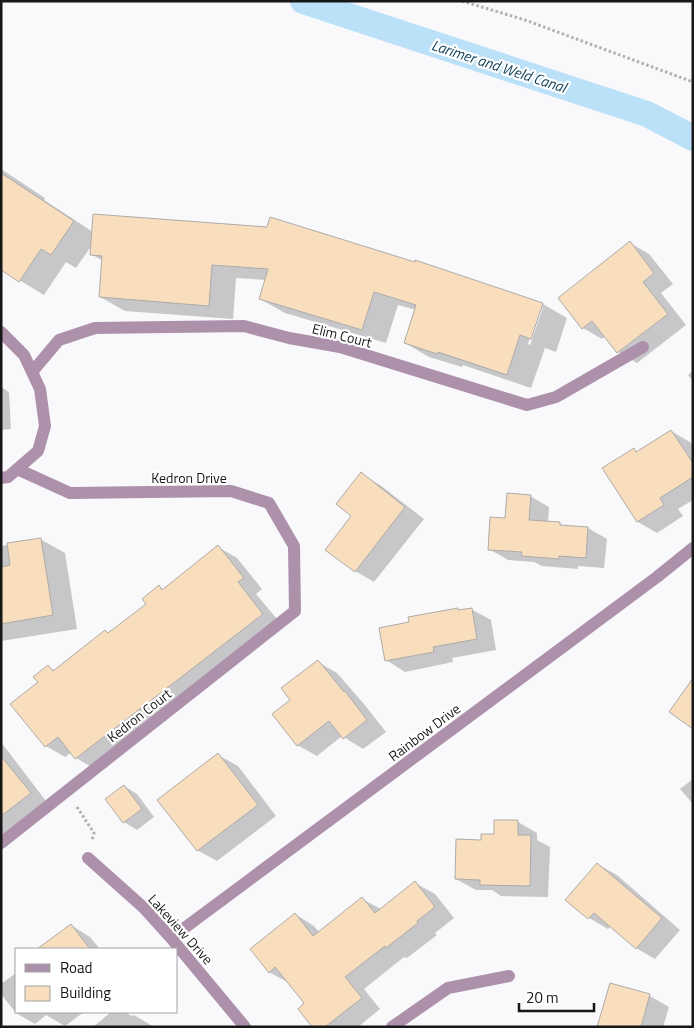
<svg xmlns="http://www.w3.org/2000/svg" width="694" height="1028" viewBox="0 0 694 1028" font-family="'Titillium Web',sans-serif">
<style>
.shadow{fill:#0003;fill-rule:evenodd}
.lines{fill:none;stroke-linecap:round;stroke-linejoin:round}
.canal{stroke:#bbe1f9;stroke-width:26}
.building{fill:#f9debe;stroke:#adaba9}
.path{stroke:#b0b0b2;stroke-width:3;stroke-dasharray:2.5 2.5;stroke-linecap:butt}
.minor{stroke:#ad91ab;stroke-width:12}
.labels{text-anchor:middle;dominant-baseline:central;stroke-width:4.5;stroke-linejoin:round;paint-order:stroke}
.street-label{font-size:14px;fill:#171718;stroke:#fff}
.water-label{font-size:15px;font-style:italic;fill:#13425b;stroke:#fff}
</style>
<rect width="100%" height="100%" fill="#f9f9fc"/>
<!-- shadow -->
<path class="shadow" d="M 1,169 L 45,198 L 44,200 L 93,232 L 415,264 L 416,262 L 543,304 L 567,318 L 556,352 L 545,348 L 531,388 L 463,365 L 462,367 L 429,357 L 405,343 L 416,310 L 398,305 L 386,343 L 285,313 L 260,299 L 266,280 L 236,278 L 233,319 L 125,311 L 100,297 L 103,261 L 91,254 L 92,245 L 76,268 L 66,262 L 44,295 L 1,269 ZM 541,307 L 543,307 L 530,345 L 528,344 Z
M 630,243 L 649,254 L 673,284 L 661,293 L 686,325 L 637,363 L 618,352 L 606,336 L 602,339 L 583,328 Z
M 693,371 L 693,381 L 688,375 Z
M 1,387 L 9,392 L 11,429 L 1,430 Z
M 671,431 L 690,442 L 693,446 L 693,500 L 678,509 L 683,516 L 657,533 L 638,522 L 604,469 L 634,450 L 638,452 Z
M 361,474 L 380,485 L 424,519 L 374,582 L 355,571 L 353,516 Z
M 530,496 L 549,507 L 548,522 L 559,523 L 566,527 L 588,528 L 607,539 L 604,568 L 578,566 L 578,569 L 542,566 L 534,562 L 508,560 L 489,549 L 506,519 Z
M 40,539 L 65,553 L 77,629 L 1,641 L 1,546 Z
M 218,547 L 237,558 L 262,589 L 256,594 L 282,625 L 95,769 L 76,758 L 72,752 L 65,757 L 46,746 L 12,704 L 39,682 L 48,667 L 56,671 L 106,631 L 110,634 L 148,604 L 159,587 L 164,590 Z
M 457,609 L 460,611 L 471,609 L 491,620 L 496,650 L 452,658 L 453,662 L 405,672 L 386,660 L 411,623 Z
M 318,662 L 337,673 L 364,704 L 386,732 L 363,749 L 342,736 L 317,756 L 297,745 L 292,700 Z
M 1,742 L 49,805 L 1,842 Z
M 218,755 L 238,766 L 276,816 L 217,861 L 197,850 Z
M 693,779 L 693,804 L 680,789 Z
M 124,786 L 137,794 L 154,817 L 137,830 L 124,822 Z
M 496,821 L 518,822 L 537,833 L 537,840 L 550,847 L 548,897 L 501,896 L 492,890 L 476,890 L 456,879 L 482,841 L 496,835 Z
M 597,864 L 617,875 L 680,930 L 655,959 L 636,948 L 611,926 L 608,929 L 589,918 L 567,900 Z
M 415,883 L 435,894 L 454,918 L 435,933 L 437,935 L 407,958 L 404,957 L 364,989 L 380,1009 L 358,1027 L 313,1027 L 306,1004 L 289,983 L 269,972 L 295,914 L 314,926 L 319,932 L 362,899 L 381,909 Z
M 71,925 L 90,937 L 100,949 L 40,949 Z
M 16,973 L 16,1012 L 84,1012 L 65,1026 L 46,1015 L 35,1024 L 16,1013 L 1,994 L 1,984 Z
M 611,984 L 650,996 L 669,1007 L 663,1027 L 598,1027 Z
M 111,1012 L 124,1012 L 132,1016 L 134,1015 L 154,1027 L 93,1027 Z"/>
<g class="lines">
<!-- canal -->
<path class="canal" d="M 303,1 L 647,114 L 693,138"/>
</g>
<!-- building -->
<path class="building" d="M 1,173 L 74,221 L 51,255 L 41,249 L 19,282 L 1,270 Z
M 93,214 L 267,227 L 270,217 L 415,262 L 415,260 L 543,303 L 531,339 L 520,335 L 507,375 L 438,352 L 437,354 L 404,343 L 416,305 L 374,292 L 362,330 L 259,299 L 268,269 L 212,265 L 209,306 L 99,297 L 102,256 L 90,255 Z
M 630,241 L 654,273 L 643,282 L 668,314 L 617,353 L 592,321 L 582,329 L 558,298 Z
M 671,430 L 693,463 L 693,477 L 660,498 L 664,505 L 637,522 L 602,468 L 634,448 L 636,452 Z
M 361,472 L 405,507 L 355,572 L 325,550 L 351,516 L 336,504 Z
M 507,493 L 531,495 L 529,520 L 560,522 L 560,525 L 588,527 L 586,558 L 559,556 L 559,559 L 521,556 L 522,552 L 488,550 L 490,517 L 505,518 Z
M 41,538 L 53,615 L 1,624 L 1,567 L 10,565 L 7,543 Z
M 218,545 L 244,578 L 238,582 L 263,614 L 75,759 L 58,737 L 45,747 L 10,704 L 38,682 L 33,677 L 48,665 L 53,671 L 105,630 L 108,633 L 146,604 L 142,599 L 159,585 L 162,590 Z
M 458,608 L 458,610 L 472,608 L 477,639 L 433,647 L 434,652 L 385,661 L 379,628 L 409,622 L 408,617 Z
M 318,660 L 344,692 L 345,691 L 367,720 L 343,739 L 329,721 L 297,746 L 272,714 L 290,700 L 281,688 Z
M 693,678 L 693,729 L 669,712 Z
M 218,753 L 258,805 L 197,851 L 157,800 Z
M 1,756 L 31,793 L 1,816 Z
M 124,785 L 142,809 L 123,823 L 105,799 Z
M 494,820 L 518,820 L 518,835 L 531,835 L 530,886 L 480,885 L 480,880 L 455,879 L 456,839 L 481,840 L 481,834 L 494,834 Z
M 597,863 L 662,918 L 636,949 L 594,913 L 588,919 L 565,900 Z
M 415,881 L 435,907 L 417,921 L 418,923 L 386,948 L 385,946 L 345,977 L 362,998 L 325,1027 L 312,1027 L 298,1009 L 304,1003 L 275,967 L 269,973 L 250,949 L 295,913 L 313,936 L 362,897 L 375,913 Z
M 71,924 L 90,949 L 37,949 Z
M 610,983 L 650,994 L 641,1027 L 597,1027 Z"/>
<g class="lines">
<!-- path -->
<path class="path" d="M 462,1 L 525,20 L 693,82
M 77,807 L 94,833 L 92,840"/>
<!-- minor -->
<path class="minor" d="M 1,332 L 24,355 L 40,389 L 45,426 L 38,451 L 8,477 L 1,478
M 32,372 L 59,340 L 95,328 L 244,326 L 289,338 L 340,347 L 527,405 L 556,397 L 643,347
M 1,843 L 295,611 L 294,546 L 269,503 L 231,491 L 70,493 L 17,469
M 88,858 L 144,908 L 171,938 L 245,1027
M 171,938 L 657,577 L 693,548
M 392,1027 L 448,988 L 509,976"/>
</g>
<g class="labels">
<!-- street labels -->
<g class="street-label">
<text transform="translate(342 335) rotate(14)">Elim Court</text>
<text x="189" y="477">Kedron Drive</text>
<text transform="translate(139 715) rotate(-38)">Kedron Court</text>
<text transform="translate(424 732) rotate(-37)">Rainbow Drive</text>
<text transform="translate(181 929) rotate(48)">Lakeview Drive</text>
</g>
<!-- water labels -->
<g class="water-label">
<text transform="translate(499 66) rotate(18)">Larimer and Weld Canal</text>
</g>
</g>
<!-- border -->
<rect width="694" height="1028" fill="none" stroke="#171718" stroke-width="5"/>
<!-- legend -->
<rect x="15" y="948" width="162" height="65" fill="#ffffff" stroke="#a2a2a3"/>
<rect x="25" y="964" width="25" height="8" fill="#ad91ab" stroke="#a2a2a3"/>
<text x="60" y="973" font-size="15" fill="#171718">Road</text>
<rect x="25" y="986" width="25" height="15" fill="#f9debe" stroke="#a2a2a3"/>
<text x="60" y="998" font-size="15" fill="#171718">Building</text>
<!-- scale -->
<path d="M519 1003v8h75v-8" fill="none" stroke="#171718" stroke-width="2.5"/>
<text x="526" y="1003" font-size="15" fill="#171718" stroke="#ffffff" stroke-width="4" paint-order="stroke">20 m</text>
</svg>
